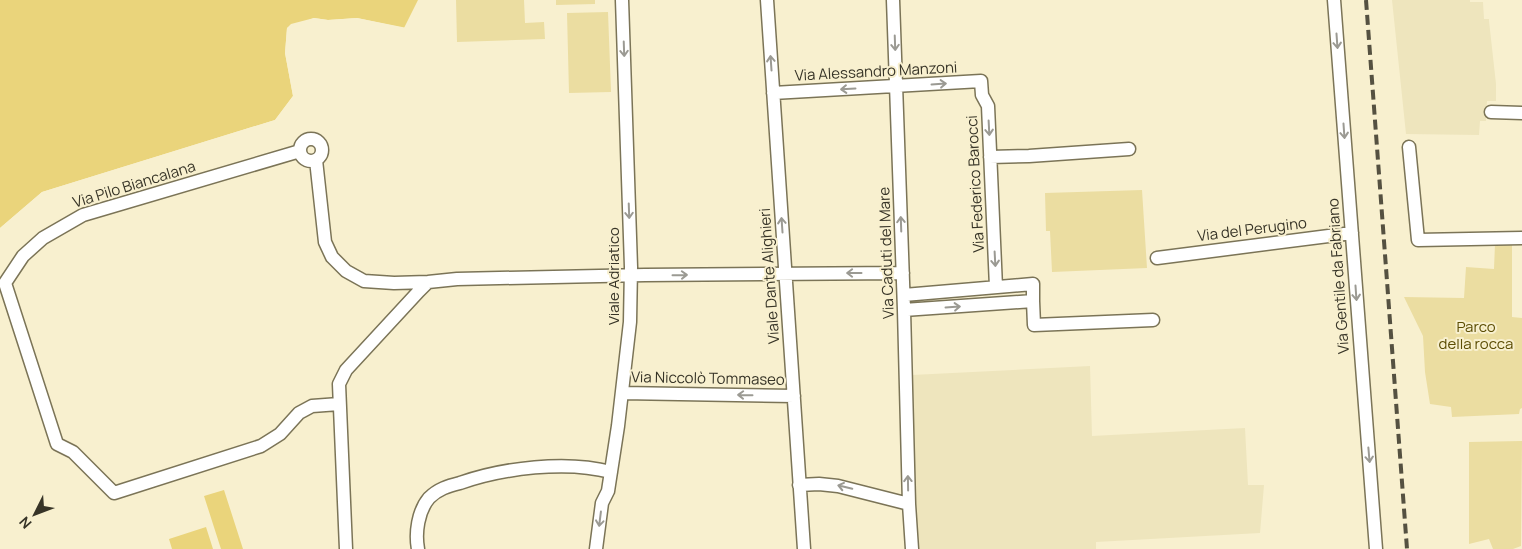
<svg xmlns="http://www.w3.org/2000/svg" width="1522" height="549" viewBox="0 0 1522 549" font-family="Manrope,sans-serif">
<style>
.built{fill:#eee5bd}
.green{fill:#ebdda1}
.water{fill:#ead47b}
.pier{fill:#f8f0cf}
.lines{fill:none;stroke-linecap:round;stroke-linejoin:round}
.minor-casing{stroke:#7b7457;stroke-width:15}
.minor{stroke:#fff;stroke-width:12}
.rail{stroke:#555141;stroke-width:4;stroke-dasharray:10 5;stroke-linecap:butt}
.oneway{stroke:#9b9a93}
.labels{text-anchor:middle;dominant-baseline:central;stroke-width:4;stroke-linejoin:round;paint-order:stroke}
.street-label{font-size:15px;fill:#373427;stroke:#f8f0cf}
.park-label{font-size:15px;fill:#5c4d04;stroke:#f8f0cf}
</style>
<rect width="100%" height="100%" fill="#f8f0cf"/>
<!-- built -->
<path class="built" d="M 1392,0 L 1470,0 L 1470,2 L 1483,2 L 1484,19 L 1489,19 L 1489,21 L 1496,84 L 1496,101 L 1487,101 L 1486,121 L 1480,121 L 1479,135 L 1406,134 Z
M 1090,366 L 1092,436 L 1245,428 L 1248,485 L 1264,485 L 1260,533 L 1096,542 L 1096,549 L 918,549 L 914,504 L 912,375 Z"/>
<!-- green -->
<path class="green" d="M 456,0 L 524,0 L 525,23 L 544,22 L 545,39 L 457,42 Z
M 556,0 L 595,0 L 595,4 L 556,5 Z
M 608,12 L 611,92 L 569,93 L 567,13 Z
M 1142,190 L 1147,268 L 1052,272 L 1050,231 L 1046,231 L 1045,193 Z
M 1512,243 L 1512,317 L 1522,318 L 1522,408 L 1520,409 L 1519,414 L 1452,417 L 1451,407 L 1430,404 L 1425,372 L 1423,336 L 1404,297 L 1464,298 L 1466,267 L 1494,269 L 1495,244 Z
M 1522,441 L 1521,546 L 1513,549 L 1493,549 L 1489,539 L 1469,544 L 1469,442 Z"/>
<!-- water -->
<path class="water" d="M 0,0 L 418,0 L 404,28 L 357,18 L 328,20 L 314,18 L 287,28 L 285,53 L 293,96 L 275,120 L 42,192 L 0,228 Z
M 224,490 L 243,549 L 221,549 L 204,496 Z
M 206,527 L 213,549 L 172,549 L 169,539 Z"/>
<!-- pier -->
<path class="pier" d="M 314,18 L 328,20 L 357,18 L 407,28 L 404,30 L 357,21 L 328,23 L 314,21 L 292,27 L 289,29 L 288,53 L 295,97 L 276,122 L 44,194 L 0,231 L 0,228 L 42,192 L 275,120 L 293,96 L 285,53 L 287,28 L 291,24 Z"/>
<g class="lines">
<defs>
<path id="minor" d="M 767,0 L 804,549
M 893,0 L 904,310 L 909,504 L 912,549
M 1334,0 L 1376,549
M 773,93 L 981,81 L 982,95 L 988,106 L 996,287
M 1491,112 L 1522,113
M300 150a11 11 0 1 1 22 0a11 11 0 1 1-22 0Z
M 1409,147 L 1418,240 L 1522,238
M 300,151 L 83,215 L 43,238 L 23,256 L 5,283 L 57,444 L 73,452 L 114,493 L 261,446 L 280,434 L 299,413 L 312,406 L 339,404
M 990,157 L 1029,156 L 1129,149
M 316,160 L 325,242 L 332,257 L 346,271 L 364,281 L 394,283 L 428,282 L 457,279 L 645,275 L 903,273
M 1157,258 L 1352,233
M 904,295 L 1033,284 L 1033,301 L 904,310
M 1033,301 L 1034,325 L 1153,320
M 623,393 L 794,396
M 799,485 L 819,484 L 838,486 L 909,504
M 346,549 L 339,384 L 346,370 L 419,291 L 428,282
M 418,549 C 415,533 418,511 429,498 C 438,489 448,486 460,483 C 503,468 566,460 611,472
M 596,549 L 602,503 L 608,491 L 618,426 L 630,322 L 631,267 L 622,0"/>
</defs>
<!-- minor casing -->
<use href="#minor" class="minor-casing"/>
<!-- minor -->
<use href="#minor" class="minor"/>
<!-- rail -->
<path class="rail" d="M 1366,0 L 1407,549"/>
</g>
<!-- one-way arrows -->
<defs><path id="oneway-shaft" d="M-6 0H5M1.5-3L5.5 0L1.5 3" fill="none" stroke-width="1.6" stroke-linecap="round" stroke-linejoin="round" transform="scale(1.25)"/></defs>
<g class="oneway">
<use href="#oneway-shaft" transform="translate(1337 41) rotate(86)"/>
<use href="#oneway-shaft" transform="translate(895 43) rotate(88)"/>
<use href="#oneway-shaft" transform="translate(624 49) rotate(88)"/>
<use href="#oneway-shaft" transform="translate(771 63) rotate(-94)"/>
<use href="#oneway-shaft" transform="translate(939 84) rotate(-4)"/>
<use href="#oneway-shaft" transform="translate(848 89) rotate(177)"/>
<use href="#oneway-shaft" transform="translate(989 128) rotate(87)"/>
<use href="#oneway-shaft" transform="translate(1344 131) rotate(86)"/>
<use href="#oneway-shaft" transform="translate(629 211) rotate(88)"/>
<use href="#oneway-shaft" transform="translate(901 224) rotate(-92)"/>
<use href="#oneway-shaft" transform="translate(782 225) rotate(-94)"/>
<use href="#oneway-shaft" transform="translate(995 259) rotate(87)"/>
<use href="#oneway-shaft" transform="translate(854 273) rotate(180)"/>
<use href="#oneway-shaft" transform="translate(680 275) rotate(-1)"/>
<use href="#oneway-shaft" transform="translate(1356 293) rotate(86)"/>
<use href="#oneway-shaft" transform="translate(953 307) rotate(-4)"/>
<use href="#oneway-shaft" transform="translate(745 395) rotate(-179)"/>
<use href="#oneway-shaft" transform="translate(1369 455) rotate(85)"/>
<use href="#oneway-shaft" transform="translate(908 483) rotate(-91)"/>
<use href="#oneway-shaft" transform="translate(845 487) rotate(-167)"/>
<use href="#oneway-shaft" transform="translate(600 519) rotate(97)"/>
</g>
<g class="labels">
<!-- street labels -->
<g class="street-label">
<text transform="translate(876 71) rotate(-3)">Via Alessandro Manzoni</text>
<text transform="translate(134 184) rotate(-17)">Via Pilo Biancalana</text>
<text transform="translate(975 184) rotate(-93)">Via Federico Barocci</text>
<text transform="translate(1252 229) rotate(-7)">Via del Perugino</text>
<text transform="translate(886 253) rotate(-92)">Via Caduti del Mare</text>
<text transform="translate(613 276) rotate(-90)">Viale Adriatico</text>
<text transform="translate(769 276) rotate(-94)">Viale Dante Alighieri</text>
<text transform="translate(1338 276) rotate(-94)">Via Gentile da Fabriano</text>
<text transform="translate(708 378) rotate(1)">Via Niccolò Tommaseo</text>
</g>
<!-- park labels -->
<g class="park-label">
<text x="1476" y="326">Parco<tspan x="1476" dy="17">della rocca</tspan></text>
</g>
</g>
<!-- north arrow -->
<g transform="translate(35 514) rotate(228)" stroke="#f8f0cf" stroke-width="4" paint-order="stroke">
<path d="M0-4L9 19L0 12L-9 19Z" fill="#373427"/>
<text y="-8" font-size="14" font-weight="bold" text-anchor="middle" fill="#373427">N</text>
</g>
</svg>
